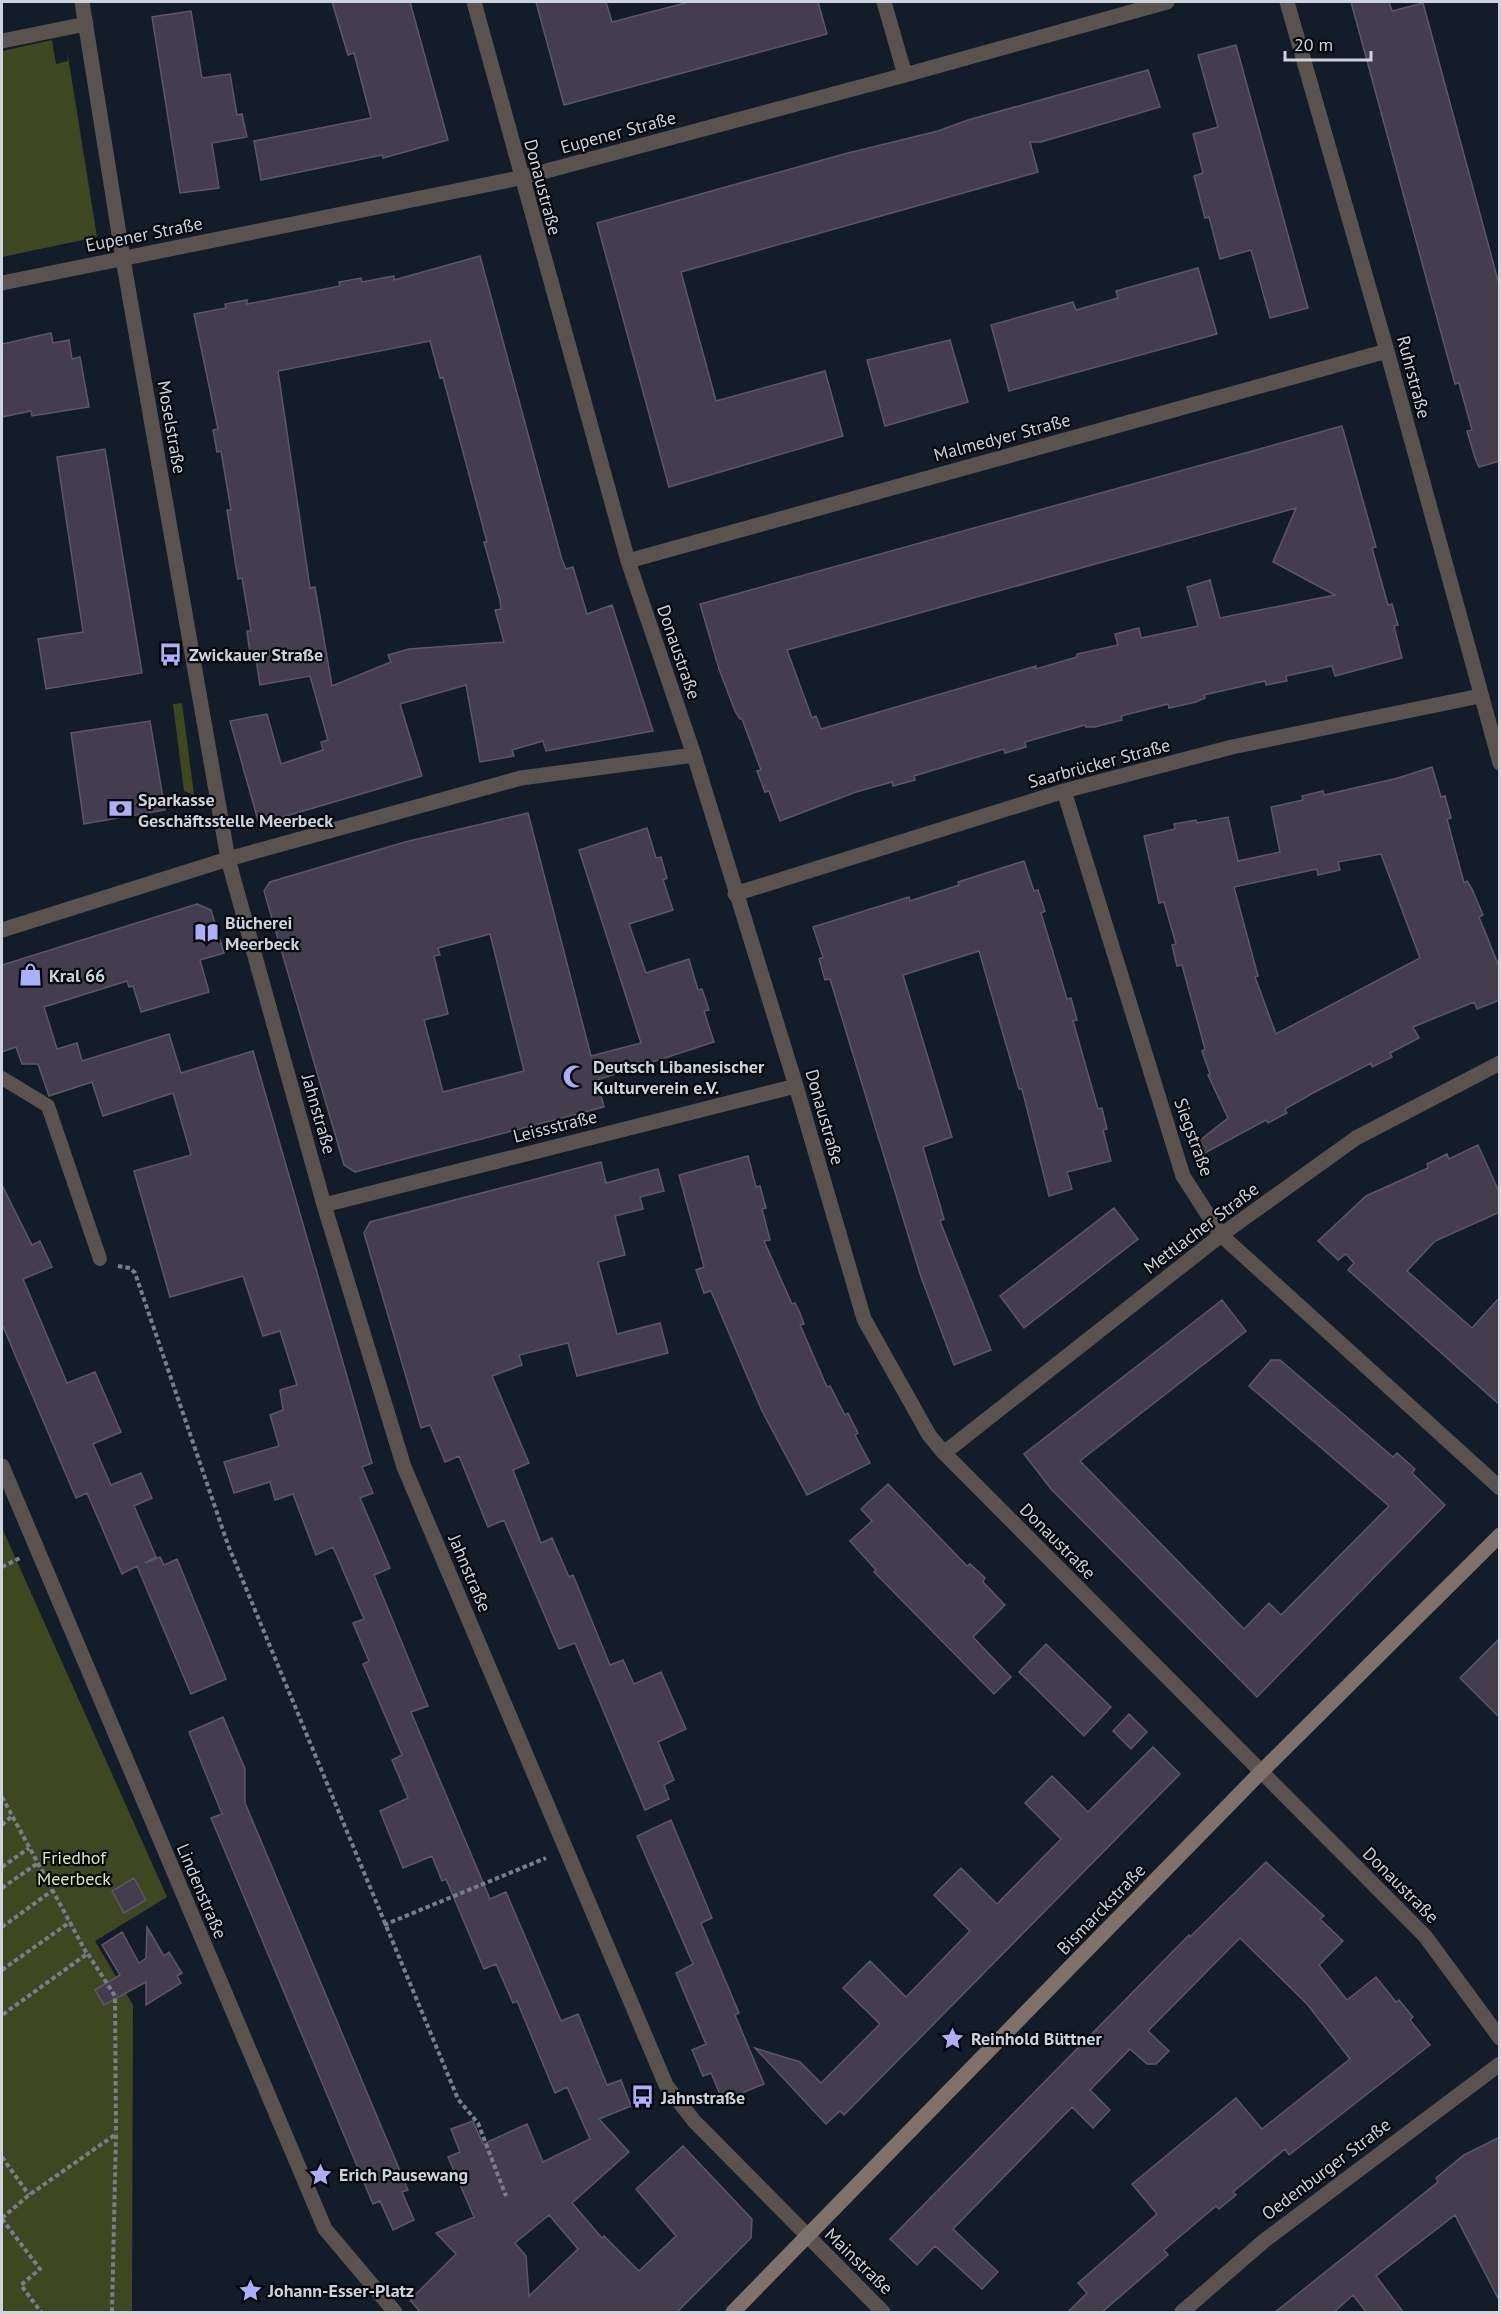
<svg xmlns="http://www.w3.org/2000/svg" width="1501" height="2314" viewBox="0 0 1501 2314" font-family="'PT Sans',sans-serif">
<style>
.green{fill:#3f4721}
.building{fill:#443d4e;stroke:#5d5667;stroke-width:1.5;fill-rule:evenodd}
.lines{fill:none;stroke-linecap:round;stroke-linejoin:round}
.path{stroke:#767f8a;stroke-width:4;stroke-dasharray:4.5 3;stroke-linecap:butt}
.service{stroke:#5a524e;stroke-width:14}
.minor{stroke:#5a524e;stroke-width:15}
.secondary{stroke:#7e716a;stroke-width:15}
.labels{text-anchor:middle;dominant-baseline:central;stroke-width:4.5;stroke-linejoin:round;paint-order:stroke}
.street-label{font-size:18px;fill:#ccd3dc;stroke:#04070b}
.poi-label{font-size:18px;font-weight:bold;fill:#ccd3dc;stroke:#04070b;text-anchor:start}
.park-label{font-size:18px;fill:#dbeca4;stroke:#04070b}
</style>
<rect width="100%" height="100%" fill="#121d29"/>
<!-- green -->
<path class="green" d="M 52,40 L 56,64 L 68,61 L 67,54 L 68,56 L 97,237 L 2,257 L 2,51 Z
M 182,703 L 194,795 L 184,791 L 173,704 Z
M 2,1528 L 167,1897 L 95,1941 L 133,2005 L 132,2312 L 2,2312 Z"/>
<!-- building -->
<path class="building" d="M 332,2 L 410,2 L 448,140 L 383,158 L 382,155 L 261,180 L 254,141 L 371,118 L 354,53 L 348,55 Z
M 536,2 L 606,2 L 612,22 L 689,2 L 818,2 L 827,34 L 564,105 Z
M 1351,2 L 1389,2 L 1392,11 L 1423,3 L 1500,288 L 1500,461 L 1479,467 L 1475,458 L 1467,431 L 1472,430 L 1459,383 L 1455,384 Z
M 191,11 L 202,78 L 230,74 L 237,115 L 242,114 L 247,137 L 212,143 L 219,188 L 180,193 L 152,17 Z
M 1236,45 L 1308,308 L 1270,318 L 1251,250 L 1220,259 L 1209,217 L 1205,218 L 1194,176 L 1203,173 L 1193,134 L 1218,127 L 1198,55 Z
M 1148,70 L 1160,107 L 1041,142 L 1030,142 L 1038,172 L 681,272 L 716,401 L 825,371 L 843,436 L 669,487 L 597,223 L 844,154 L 938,131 L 968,120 Z
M 480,256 L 562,560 L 566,569 L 573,567 L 587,614 L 612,605 L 653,731 L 546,751 L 543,741 L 512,750 L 514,756 L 480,762 L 466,685 L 400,704 L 422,776 L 259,824 L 230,721 L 267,714 L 281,764 L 323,750 L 321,742 L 328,740 L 310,676 L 260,685 L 255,653 L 250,654 L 247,631 L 251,631 L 242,578 L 238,579 L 227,510 L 231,510 L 221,451 L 217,452 L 213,430 L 218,429 L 194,314 L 226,308 L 225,304 L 247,300 L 247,304 L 340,286 L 339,282 L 361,278 L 362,282 L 394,276 L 394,280 ZM 430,341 L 440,378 L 443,377 L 487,542 L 484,542 L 500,600 L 501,609 L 495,610 L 504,642 L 409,649 L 388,655 L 391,662 L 332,686 L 315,587 L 310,588 L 278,371 Z
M 1198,268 L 1217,334 L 1009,391 L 991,325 L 1073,302 L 1076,310 L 1118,298 L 1116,291 Z
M 51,333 L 53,343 L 69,340 L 72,359 L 80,357 L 89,407 L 32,416 L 31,411 L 2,417 L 2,344 Z
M 950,340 L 968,402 L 885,426 L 867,360 Z
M 1342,426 L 1376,547 L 1372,548 L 1388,605 L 1392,604 L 1398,625 L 1394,626 L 1402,658 L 1335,676 L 1332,666 L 1286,676 L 1287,681 L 1276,683 L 1266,685 L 1265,681 L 1204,695 L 1205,698 L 1196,702 L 1169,708 L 1168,704 L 1121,716 L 1122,720 L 1095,727 L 1086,727 L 1085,725 L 1025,742 L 1026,747 L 1005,753 L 1004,749 L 914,776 L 915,780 L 893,786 L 892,782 L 856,792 L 780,821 L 769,791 L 765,792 L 757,771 L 761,770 L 742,719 L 740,719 L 735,711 L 719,669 L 700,604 ZM 1296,508 L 1273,562 L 1335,595 L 1220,618 L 1210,580 L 1187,587 L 1198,626 L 1141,638 L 1139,628 L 1115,634 L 1118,645 L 1077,654 L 1077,657 L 1036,669 L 1036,666 L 821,729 L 816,716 L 812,718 L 787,650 Z
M 105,449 L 142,673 L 46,689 L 38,639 L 83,632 L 57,457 Z
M 150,721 L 165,810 L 84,824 L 71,733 Z
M 1432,767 L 1441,797 L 1445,796 L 1451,818 L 1447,819 L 1464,883 L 1467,881 L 1472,889 L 1483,915 L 1479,917 L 1500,969 L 1500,1000 L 1477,1009 L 1474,1002 L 1413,1027 L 1419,1038 L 1390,1053 L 1392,1057 L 1372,1067 L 1371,1063 L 1313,1093 L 1285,1109 L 1287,1113 L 1268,1123 L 1266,1120 L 1201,1155 L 1194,1145 L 1228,1118 L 1208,1075 L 1210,1074 L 1202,1051 L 1205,1049 L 1182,965 L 1177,966 L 1172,945 L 1176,944 L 1164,902 L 1159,903 L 1144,836 L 1175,829 L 1174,824 L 1196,820 L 1197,823 L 1228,817 L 1238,861 L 1280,852 L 1271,807 L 1303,800 L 1302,796 L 1323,791 L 1324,795 L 1398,778 ZM 1381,854 L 1420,958 L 1276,1034 L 1255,977 L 1258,976 L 1234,887 L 1317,869 L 1318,875 L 1340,870 L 1338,862 Z
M 528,813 L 591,1056 L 641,1043 L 579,850 L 647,828 L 656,858 L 661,857 L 667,878 L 663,880 L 673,910 L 629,924 L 646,973 L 689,959 L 698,990 L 702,989 L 709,1010 L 704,1011 L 714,1042 L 597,1080 L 604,1107 L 355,1172 L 344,1165 L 264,891 L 270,882 L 405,842 ZM 490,934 L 524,1071 L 443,1092 L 424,1020 L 448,1014 L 434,956 L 440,955 L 438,948 Z
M 1024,861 L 1034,891 L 1038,890 L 1045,911 L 1041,913 L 1067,999 L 1071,998 L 1077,1020 L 1073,1021 L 1098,1109 L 1102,1108 L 1107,1129 L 1103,1130 L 1111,1161 L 1067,1172 L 1072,1189 L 1049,1196 L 1022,1089 L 1019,1089 L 979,951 L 903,975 L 952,1137 L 923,1147 L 944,1219 L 940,1221 L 991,1350 L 954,1365 L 921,1277 L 830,979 L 825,980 L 819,959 L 823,957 L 813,927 L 909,897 L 910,901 L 959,885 L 958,882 Z
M 197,904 L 211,910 L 224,953 L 200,960 L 209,992 L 141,1012 L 133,986 L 129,987 L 127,981 L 44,1007 L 57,1049 L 77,1043 L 82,1061 L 169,1034 L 181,1073 L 253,1051 L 372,1463 L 362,1467 L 373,1493 L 360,1498 L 390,1568 L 374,1575 L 428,1706 L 411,1712 L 490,1899 L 506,1892 L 561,2021 L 578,2014 L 607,2085 L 621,2080 L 631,2106 L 599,2119 L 629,2152 L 572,2203 L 602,2238 L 604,2236 L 639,2271 L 676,2236 L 636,2189 L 683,2146 L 752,2219 L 751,2238 L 676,2313 L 421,2313 L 410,2300 L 456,2254 L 436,2233 L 474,2217 L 448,2157 L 460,2152 L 451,2129 L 473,2121 L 483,2144 L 527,2124 L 543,2162 L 590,2139 L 567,2087 L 555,2093 L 517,2001 L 513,2003 L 496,1964 L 484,1969 L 446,1879 L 442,1881 L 432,1856 L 403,1868 L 380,1811 L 408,1798 L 392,1760 L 402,1755 L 363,1664 L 369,1661 L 353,1623 L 364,1619 L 333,1547 L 316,1555 L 293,1494 L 275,1500 L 270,1482 L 234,1493 L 224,1462 L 279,1446 L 270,1415 L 283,1410 L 280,1390 L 297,1385 L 280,1331 L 263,1336 L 243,1276 L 170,1297 L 134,1171 L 191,1155 L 173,1093 L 103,1116 L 92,1082 L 49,1096 L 38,1064 L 22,1064 L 16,1047 L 2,1052 L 2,965 ZM 549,2215 L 578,2249 L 529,2296 L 526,2256 L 515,2243 Z
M 1478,1145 L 1500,1194 L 1500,1212 L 1435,1241 L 1407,1271 L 1472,1328 L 1500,1297 L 1500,1405 L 1348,1270 L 1354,1263 L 1346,1254 L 1338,1260 L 1318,1241 L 1366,1196 L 1428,1168 L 1427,1164 L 1447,1154 L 1449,1159 Z
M 748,1156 L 756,1187 L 760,1186 L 766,1208 L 762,1209 L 770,1240 L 764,1241 L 792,1304 L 795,1303 L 800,1313 L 804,1324 L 800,1325 L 827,1387 L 830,1386 L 845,1415 L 848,1413 L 858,1433 L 855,1435 L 870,1463 L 807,1495 L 762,1411 L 711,1291 L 704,1293 L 696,1270 L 704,1267 L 679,1175 Z
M 601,1162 L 606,1183 L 658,1169 L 664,1191 L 640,1197 L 643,1209 L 615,1216 L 625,1255 L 598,1262 L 617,1334 L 660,1323 L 668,1353 L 577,1376 L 568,1343 L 519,1355 L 522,1365 L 492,1376 L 529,1463 L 513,1470 L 541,1543 L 552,1538 L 569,1577 L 573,1575 L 610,1665 L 623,1660 L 634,1684 L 661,1672 L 686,1729 L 658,1742 L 674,1780 L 664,1785 L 669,1799 L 645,1810 L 575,1643 L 559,1649 L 504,1520 L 488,1527 L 459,1456 L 445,1462 L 430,1425 L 421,1428 L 364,1233 L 370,1222 Z
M 2,1185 L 32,1245 L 40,1241 L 52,1267 L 23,1279 L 67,1383 L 95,1372 L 121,1432 L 93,1444 L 111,1485 L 141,1473 L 152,1498 L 134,1506 L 156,1557 L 145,1563 L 160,1557 L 164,1565 L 177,1559 L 226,1679 L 191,1694 L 137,1566 L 122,1574 L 87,1493 L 76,1498 L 2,1324 Z
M 1114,1208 L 1138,1239 L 1024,1328 L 1000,1296 Z
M 1222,1300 L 1246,1331 L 1080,1461 L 1244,1629 L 1269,1603 L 1281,1615 L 1389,1506 L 1249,1386 L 1271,1360 L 1280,1360 L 1393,1457 L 1397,1453 L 1415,1469 L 1412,1473 L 1445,1505 L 1257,1697 L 1051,1489 L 1024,1454 Z
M 888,1484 L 967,1566 L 970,1564 L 985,1578 L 983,1582 L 1005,1605 L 973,1637 L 1011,1677 L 994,1694 L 874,1572 L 876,1570 L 850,1541 L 872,1521 L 861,1509 Z
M 1500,1638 L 1500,1718 L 1460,1678 Z
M 1046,1644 L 1111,1707 L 1084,1736 L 1019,1672 Z
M 1129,1714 L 1147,1732 L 1131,1749 L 1113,1731 Z
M 223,1717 L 245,1769 L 245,1803 L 408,2190 L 402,2192 L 414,2220 L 393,2230 L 380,2201 L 373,2204 L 211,1818 L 222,1814 L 189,1732 Z
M 1153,1747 L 1180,1774 L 844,2115 L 840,2111 L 826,2124 L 755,2048 L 800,2062 L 821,2083 L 880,2024 L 843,1988 L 870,1961 L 906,1997 L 970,1931 L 934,1895 L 961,1868 L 997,1904 L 1061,1839 L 1025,1803 L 1052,1776 L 1088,1812 Z
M 671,1820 L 712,1918 L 701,1923 L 739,2013 L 735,2015 L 764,2084 L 723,2101 L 711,2073 L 703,2076 L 692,2050 L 706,2044 L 676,1973 L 693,1964 L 637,1836 Z
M 1266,1862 L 1324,1916 L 1320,1919 L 1343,1941 L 1319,1965 L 1347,2000 L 1376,1977 L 1396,2002 L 1399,2000 L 1413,2017 L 1410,2020 L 1430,2045 L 1289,2155 L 1285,2149 L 1233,2192 L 1236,2195 L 1219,2209 L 1216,2206 L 1164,2250 L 1168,2255 L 1101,2313 L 1067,2313 L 1087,2293 L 1078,2283 L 1157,2214 L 1132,2184 L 1236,2098 L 1262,2129 L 1350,2059 L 1307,2004 L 1240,1938 L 1148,2031 L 1169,2051 L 1156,2064 L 1147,2064 L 1130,2049 L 1090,2090 L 1110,2110 L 1093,2128 L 1072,2107 L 953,2229 L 998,2272 L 982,2289 L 935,2246 L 917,2265 L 890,2239 L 1189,1935 L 1190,1937 Z
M 134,1878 L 146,1900 L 124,1913 L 112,1891 Z
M 147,1927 L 164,1956 L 169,1952 L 182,1973 L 177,1976 L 181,1983 L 146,2005 L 146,1982 L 104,2005 L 95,1990 L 120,1975 L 102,1945 L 122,1932 L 139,1963 L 146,1958 Z
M 1500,2137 L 1500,2302 L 1455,2215 L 1376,2276 L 1404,2313 L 1367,2313 L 1353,2295 L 1333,2313 L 1274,2313 L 1438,2182 L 1436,2178 L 1464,2155 Z"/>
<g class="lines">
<!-- path -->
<path class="path" d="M 118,1266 L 130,1268 L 135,1273 L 228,1545 L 458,2099 L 478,2123 L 506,2196
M 2,1567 L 20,1558
M 2,1797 L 87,1954 L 2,2015
M 2,1825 L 12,1816
M 2,1867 L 29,1848
M 2,1888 L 38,1863
M 384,1925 L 546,1858
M 2,1927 L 53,1890
M 88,1954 L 115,1996 L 116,2134
M 2,1970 L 70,1922
M 2,2157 L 29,2195
M 2,2218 L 29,2195 L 116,2134 L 112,2312
M 2,2219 L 40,2269 L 21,2285 L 41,2312"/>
<!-- service -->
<path class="service" d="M 2,1078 L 48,1106 L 100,1259"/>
<!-- minor -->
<path class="minor" d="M 82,2 L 123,259 L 228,859 L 324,1205 L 404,1467 L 666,2085 L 694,2121 L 883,2312
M 474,2 L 628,561 L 694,755 L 796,1086 L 864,1319 L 929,1435 L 944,1453 L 1425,1936 L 1500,2038
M 884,2 L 905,75
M 1287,2 L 1387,351 L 1500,763
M 2,41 L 86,24
M 2,283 L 520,178 L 905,75 L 1167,2
M 628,561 L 1387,351
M 1064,791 L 1183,1176 L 1221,1235 L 1500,1488
M 735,894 L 1064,791 L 1232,747 L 1480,696
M 2,930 L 228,859 L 521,778 L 694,755
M 324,1205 L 796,1086
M 944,1453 L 1221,1235 L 1356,1138 L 1500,1063
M 2,1466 L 325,2229 L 395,2312
M 1182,2312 L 1265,2240 L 1500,2064"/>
<!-- secondary -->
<path class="secondary" d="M 733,2312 L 1260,1773 L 1500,1535"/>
</g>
<!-- icons -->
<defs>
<symbol id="bus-bare" viewBox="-9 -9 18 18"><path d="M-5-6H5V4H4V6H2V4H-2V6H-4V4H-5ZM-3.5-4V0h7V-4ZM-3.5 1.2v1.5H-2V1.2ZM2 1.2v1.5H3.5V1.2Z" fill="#adaffb" stroke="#04070b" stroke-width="2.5" paint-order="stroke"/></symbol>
<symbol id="bank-bare" viewBox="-9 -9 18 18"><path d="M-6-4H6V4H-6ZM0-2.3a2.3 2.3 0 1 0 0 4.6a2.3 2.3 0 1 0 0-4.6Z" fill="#adaffb" stroke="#04070b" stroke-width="2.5" paint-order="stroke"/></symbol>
<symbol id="library-bare" viewBox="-9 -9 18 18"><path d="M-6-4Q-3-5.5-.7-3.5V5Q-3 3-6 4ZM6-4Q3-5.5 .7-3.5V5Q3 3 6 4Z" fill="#adaffb" stroke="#04070b" stroke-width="2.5" paint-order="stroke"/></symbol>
<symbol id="shop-bare" viewBox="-9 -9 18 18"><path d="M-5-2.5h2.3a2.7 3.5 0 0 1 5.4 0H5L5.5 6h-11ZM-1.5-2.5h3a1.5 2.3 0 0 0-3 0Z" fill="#adaffb" stroke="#04070b" stroke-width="2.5" paint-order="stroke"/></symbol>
<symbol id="mosque-bare" viewBox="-9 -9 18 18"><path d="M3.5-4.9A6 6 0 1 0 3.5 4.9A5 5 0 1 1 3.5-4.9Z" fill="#adaffb" stroke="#04070b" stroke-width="2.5" paint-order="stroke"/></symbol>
<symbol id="sight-bare" viewBox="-9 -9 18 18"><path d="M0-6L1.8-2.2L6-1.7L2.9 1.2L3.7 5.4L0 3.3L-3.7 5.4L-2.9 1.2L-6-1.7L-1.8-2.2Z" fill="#adaffb" stroke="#04070b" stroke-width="2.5" paint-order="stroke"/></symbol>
</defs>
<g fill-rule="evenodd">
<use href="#bus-bare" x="154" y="638" width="33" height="33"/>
<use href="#bank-bare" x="104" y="792" width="33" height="33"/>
<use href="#library-bare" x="190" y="916" width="33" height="33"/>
<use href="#shop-bare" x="14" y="958" width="33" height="33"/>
<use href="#mosque-bare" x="558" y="1060" width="33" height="33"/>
<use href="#sight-bare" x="936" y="2022" width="33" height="33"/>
<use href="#bus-bare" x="626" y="2080" width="33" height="33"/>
<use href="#sight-bare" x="304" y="2158" width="33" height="33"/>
<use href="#sight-bare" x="234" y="2274" width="33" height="33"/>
</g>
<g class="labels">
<!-- street labels -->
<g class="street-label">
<text transform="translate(618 132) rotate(-15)">Eupener Straße</text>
<text transform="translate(543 187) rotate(75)">Donaustraße</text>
<text transform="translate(144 234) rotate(-11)">Eupener Straße</text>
<text transform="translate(1414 377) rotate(75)">Ruhrstraße</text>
<text transform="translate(172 427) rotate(80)">Moselstraße</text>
<text transform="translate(1002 437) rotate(-15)">Malmedyer Straße</text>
<text transform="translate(679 652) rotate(71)">Donaustraße</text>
<text transform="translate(1099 763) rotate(-15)">Saarbrücker Straße</text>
<text transform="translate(319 1114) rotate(74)">Jahnstraße</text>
<text transform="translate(825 1117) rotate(74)">Donaustraße</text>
<text transform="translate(555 1126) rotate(-14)">Leissstraße</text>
<text transform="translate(1194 1137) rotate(70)">Siegstraße</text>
<text transform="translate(1201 1228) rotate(-37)">Mettlacher Straße</text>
<text transform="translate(1058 1541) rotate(45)">Donaustraße</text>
<text transform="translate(470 1573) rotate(67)">Jahnstraße</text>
<text transform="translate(1401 1885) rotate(45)">Donaustraße</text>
<text transform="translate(202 1891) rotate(67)">Lindenstraße</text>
<text transform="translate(1101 1909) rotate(-46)">Bismarckstraße</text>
<text transform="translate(1326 2169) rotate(-37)">Oedenburger Straße</text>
<text transform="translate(859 2261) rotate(44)">Mainstraße</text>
</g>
<!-- poi labels -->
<g class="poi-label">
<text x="189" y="654">Zwickauer Straße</text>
<text x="138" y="799">Sparkasse<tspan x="138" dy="21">Geschäftsstelle Meerbeck</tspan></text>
<text x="225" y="922">Bücherei<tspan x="225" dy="21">Meerbeck</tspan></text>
<text x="49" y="975">Kral 66</text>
<text x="593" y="1066">Deutsch Libanesischer<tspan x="593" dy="21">Kulturverein e.V.</tspan></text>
<text x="971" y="2038">Reinhold Büttner</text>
<text x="661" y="2097">Jahnstraße</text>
<text x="339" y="2174">Erich Pausewang</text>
<text x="268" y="2290">Johann-Esser-Platz</text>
</g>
<!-- park labels -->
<g class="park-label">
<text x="74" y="1857">Friedhof<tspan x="74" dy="21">Meerbeck</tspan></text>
</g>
</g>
<!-- border -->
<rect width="1501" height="2314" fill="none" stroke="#ccd3dc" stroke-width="6"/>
<!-- scale -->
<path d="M1285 51v9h86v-9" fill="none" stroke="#ccd3dc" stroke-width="3"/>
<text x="1294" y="51" font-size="18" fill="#ccd3dc" stroke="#04070b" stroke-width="4.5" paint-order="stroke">20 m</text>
</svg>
